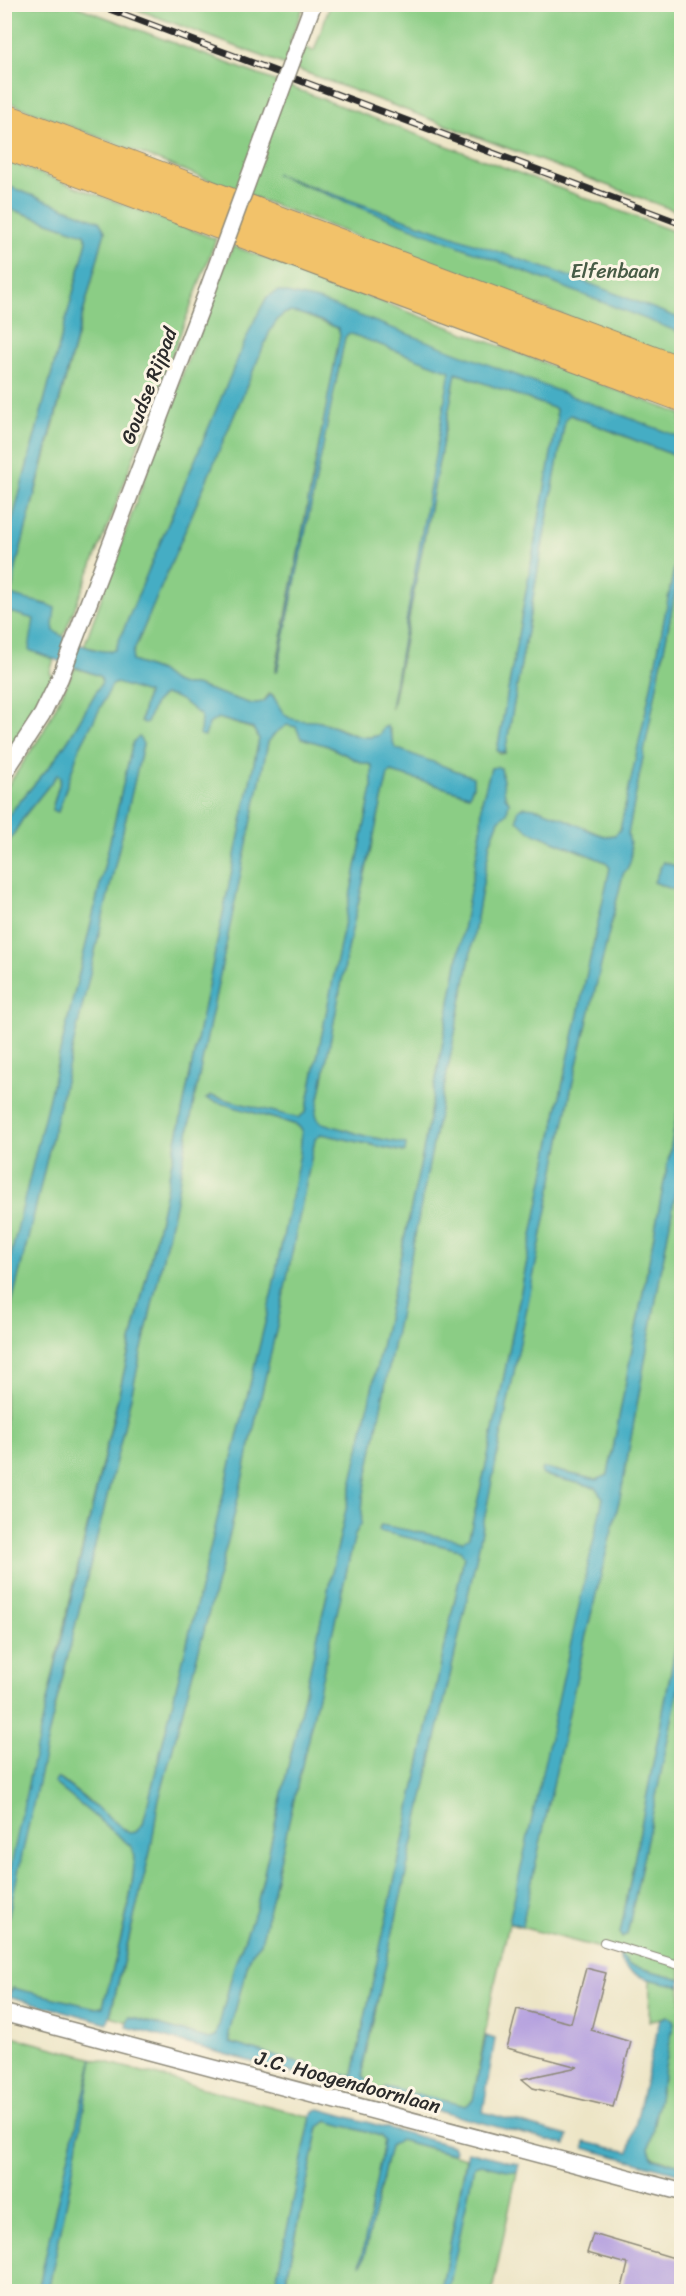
<svg xmlns="http://www.w3.org/2000/svg" width="686" height="2296" viewBox="0 0 686 2296" font-family="Sriracha,sans-serif">
<style>
.green{fill:#8bcd85;stroke:#5b7c58;stroke-width:1.5}
.water{fill:#45adc4;stroke:#386c78;stroke-width:1.5}
.building{fill:#b5a1df}
.lines{fill:none;stroke-linecap:round;stroke-linejoin:round}
.service-casing{stroke:#8c8878;stroke-width:10}
.minor-casing{stroke:#8c8878;stroke-width:19}
.trunk-casing{stroke:#8c8878;stroke-width:29}
.service{stroke:#fff;stroke-width:8}
.minor{stroke:#fff;stroke-width:16}
.trunk{stroke:#f2c26a;stroke-width:27}
.rail-casing{stroke:#2b2b2b;stroke-width:7}
.rail{stroke:#fcf5e5;stroke-width:4.5;stroke-dasharray:14;stroke-linecap:butt}
.minor-bridge-casing{stroke:#8c8878;stroke-width:19;stroke-linecap:butt}
.minor-bridge{stroke:#fff;stroke-width:16}
.labels{text-anchor:middle;dominant-baseline:central;stroke-width:6;stroke-linejoin:round;paint-order:stroke}
.park-label{font-size:20px;fill:#485c46;stroke:#fcf5e5}
.street-label{font-size:20px;fill:#2b2b2b;stroke:#fcf5e5}
</style>
<rect width="100%" height="100%" fill="#fcf5e5"/>
<filter id="ink" filterUnits="userSpaceOnUse"><feTurbulence type="fractalNoise" baseFrequency=".0167" numOctaves="2"/><feDisplacementMap in="SourceGraphic" scale="12" xChannelSelector="R" yChannelSelector="G"/><feConvolveMatrix kernelMatrix="1 2 1 2 8 2 1 2 1" color-interpolation-filters="sRGB"/></filter>
<filter id="wash" filterUnits="userSpaceOnUse"><feTurbulence type="fractalNoise" baseFrequency=".008" numOctaves="4" result="noise"/><feDisplacementMap in="SourceGraphic" scale="24" xChannelSelector="R" yChannelSelector="G"/><feGaussianBlur stdDeviation="1.35" result="paint"/><feColorMatrix in="noise" values="0 0 0 0 0 0 0 0 0 0 0 0 0 0 0 0 0 1.4 0 .05"/><feComposite in="paint" operator="in"/></filter>
<g filter="url(#wash)">
<rect width="100%" height="100%" fill="#ede5c6"/>
<!-- green -->
<path class="green" d="M 185,4 L 304,5 L 290,42 L 314,51 L 330,5 L 681,5 L 681,213 L 125,5 Z
M 4,5 L 73,5 L 681,234 L 681,360 L 240,192 L 5,101 Z
M 4,160 L 216,239 L 109,523 L 63,637 L 54,631 L 46,604 L 27,601 L 11,596 L 11,585 L 105,231 L 99,221 L 5,185 Z
M 4,207 L 84,234 L 87,241 L 5,548 Z
M 233,246 L 681,414 L 681,438 L 612,412 L 267,297 L 251,328 L 115,650 L 109,653 L 84,646 L 210,298 Z
M 288,312 L 296,312 L 338,328 L 340,335 L 275,672 L 277,672 L 345,337 L 349,333 L 451,371 L 391,708 L 392,708 L 456,373 L 556,409 L 557,421 L 497,751 L 500,754 L 505,753 L 565,420 L 570,415 L 681,458 L 681,533 L 650,692 L 620,830 L 615,835 L 603,836 L 539,809 L 529,831 L 606,862 L 610,868 L 559,1101 L 487,1461 L 469,1537 L 463,1542 L 381,1525 L 379,1530 L 460,1550 L 464,1557 L 353,2074 L 349,2076 L 322,2071 L 321,2073 L 304,2069 L 304,2065 L 230,2043 L 229,2033 L 248,1963 L 252,1953 L 261,1943 L 355,1534 L 361,1524 L 363,1498 L 469,962 L 490,843 L 499,820 L 506,813 L 509,802 L 505,796 L 501,768 L 491,768 L 482,801 L 481,831 L 422,1157 L 342,1528 L 256,1909 L 235,1964 L 216,2037 L 209,2039 L 129,2017 L 128,2022 L 110,2017 L 151,1848 L 158,1803 L 231,1529 L 280,1312 L 315,1139 L 322,1134 L 404,1152 L 406,1144 L 365,1136 L 318,1122 L 316,1114 L 351,934 L 388,774 L 392,772 L 469,795 L 473,786 L 473,777 L 394,748 L 390,729 L 383,728 L 380,735 C 359,743 341,727 322,722 C 311,720 299,724 289,718 C 280,713 277,703 273,695 L 269,694 L 263,702 L 251,704 L 195,685 L 182,685 L 172,681 L 159,671 L 132,661 L 133,653 L 270,331 L 280,316 Z
M 681,562 L 681,868 L 663,862 L 654,882 L 681,893 L 681,1094 L 608,1475 L 597,1480 L 545,1468 L 543,1475 L 595,1487 L 603,1497 L 522,1925 L 585,1639 L 621,1493 L 681,1161 L 681,1619 L 620,1934 L 622,1938 L 627,1935 L 681,1677 L 681,1979 L 629,1965 L 619,1953 L 509,1924 L 492,1995 L 473,2100 L 466,2106 L 386,2087 L 382,2091 L 368,2087 L 363,2076 L 363,2066 L 478,1550 L 572,1085 L 623,874 C 635,860 631,851 628,834 Z
M 10,612 L 35,619 L 30,650 L 54,659 L 50,673 L 53,676 L 33,714 L 5,758 L 4,613 Z
M 75,668 L 100,676 L 102,682 C 86,709 72,737 54,761 C 38,782 17,800 5,823 L 5,790 L 42,734 Z
M 117,682 L 147,693 L 141,721 L 147,722 L 155,703 L 163,695 C 176,695 194,705 201,716 C 203,721 204,730 205,735 L 209,724 L 218,718 L 253,729 L 259,739 L 162,1210 L 58,1651 L 5,1895 L 5,1330 L 35,1210 L 143,744 L 139,738 L 133,742 L 90,928 L 5,1280 L 5,848 L 25,815 L 58,774 L 61,777 L 52,809 L 58,812 L 79,749 L 112,685 Z
M 287,725 L 296,727 L 301,738 L 328,746 L 360,762 L 372,765 L 372,789 L 306,1112 L 298,1118 L 211,1096 L 207,1099 L 297,1125 L 302,1130 L 300,1154 L 268,1311 L 143,1824 L 136,1832 L 129,1833 L 59,1778 L 54,1783 L 132,1847 C 141,1875 111,1974 103,2007 L 96,2008 L 13,1988 L 9,1991 L 5,1990 L 5,1932 L 12,1895 L 50,1728 L 120,1444 L 175,1205 L 195,1095 L 268,742 L 275,733 Z
M 650,1979 L 681,1986 L 681,2165 L 652,2157 L 649,2148 L 674,2022 L 668,2016 L 649,2021 Z
M 5,2035 L 311,2117 L 274,2291 L 48,2291 L 70,2186 L 90,2071 L 57,2203 L 38,2291 L 5,2292 Z
M 327,2121 L 381,2136 L 384,2141 L 361,2264 L 363,2261 L 390,2146 L 400,2140 L 466,2158 L 442,2286 L 448,2288 L 474,2166 L 481,2164 L 517,2172 L 492,2291 L 284,2292 L 319,2127 Z"/>
<!-- water -->
<path class="water" d="M 275,174 L 588,283 L 681,319 L 681,333 Z
M 5,185 L 99,221 L 105,231 L 46,450 L 17,563 L 11,595 C 25,601 41,601 55,608 L 53,625 L 54,631 C 67,640 101,656 115,650 L 251,327 L 267,297 L 278,291 L 318,300 L 682,438 L 681,458 L 570,415 L 565,420 L 505,753 L 497,751 L 557,421 L 556,409 L 456,373 L 391,708 L 450,371 L 349,333 L 345,337 L 277,672 L 276,672 L 340,335 L 338,328 C 327,324 297,309 286,313 C 279,315 274,325 270,331 L 133,653 L 132,661 L 159,671 L 172,681 L 182,685 L 195,685 L 251,704 L 263,702 L 271,694 C 278,701 279,711 288,717 C 297,723 310,719 320,722 C 340,727 358,743 379,735 L 383,728 L 387,726 L 389,729 L 395,748 L 473,777 L 473,786 L 469,795 L 392,772 L 388,774 L 351,934 L 316,1114 L 319,1122 L 365,1136 L 406,1144 L 405,1152 L 322,1134 L 315,1139 L 280,1312 L 231,1529 L 158,1803 L 151,1848 L 108,2023 L 8,1996 L 13,1988 L 96,2008 L 103,2007 C 111,1974 142,1875 132,1847 L 54,1783 L 58,1778 L 129,1833 L 136,1832 L 143,1824 L 268,1311 L 300,1154 L 302,1130 L 297,1125 L 206,1099 L 211,1096 L 298,1118 L 306,1112 L 372,789 L 372,765 L 360,762 L 328,746 L 301,738 L 296,727 L 287,725 L 275,733 L 268,742 L 195,1095 L 175,1205 L 120,1444 L 50,1728 L 5,1932 L 5,1895 L 31,1770 L 162,1210 L 259,739 L 253,728 L 218,718 L 209,724 L 205,736 L 200,735 L 201,716 C 190,707 179,695 163,695 L 155,703 L 147,722 L 144,723 L 141,721 L 147,693 L 117,683 L 112,685 L 79,749 L 58,812 L 52,810 L 61,778 L 58,774 L 25,815 L 5,848 L 5,823 L 11,812 L 54,761 L 70,737 L 102,682 L 100,676 L 29,650 L 34,619 L 10,612 L 5,613 L 5,548 L 87,241 L 84,234 L 5,207 Z
M 681,533 L 681,562 L 628,834 C 631,851 635,860 623,874 L 572,1085 L 478,1550 L 363,2066 L 363,2076 L 370,2084 L 367,2091 L 318,2079 L 322,2071 L 349,2076 L 353,2074 L 464,1557 L 460,1550 L 379,1531 L 381,1525 L 463,1541 L 469,1537 L 487,1461 L 559,1101 L 610,868 L 606,862 L 529,831 L 517,820 L 518,810 C 531,798 584,830 601,835 C 605,837 610,836 615,835 L 620,830 L 650,692 Z
M 139,737 L 143,744 L 35,1210 L 5,1330 L 5,1280 L 90,928 L 133,742 Z
M 497,767 L 501,768 L 505,796 L 509,802 L 507,813 L 499,820 L 490,843 L 469,962 L 363,1498 L 361,1524 L 355,1534 L 261,1943 L 252,1953 L 248,1963 L 229,2033 L 230,2043 L 305,2065 L 303,2076 L 127,2027 L 129,2017 L 209,2039 L 216,2037 L 235,1964 L 256,1909 L 342,1528 L 422,1157 L 481,831 L 482,801 L 491,768 Z
M 663,862 L 681,868 L 681,893 L 654,882 Z
M 681,1094 L 681,1161 L 621,1493 L 585,1639 L 522,1926 L 509,1922 L 603,1498 L 595,1487 L 543,1475 L 541,1471 L 544,1468 L 597,1480 L 608,1475 Z
M 681,1619 L 681,1677 L 627,1935 L 622,1938 L 620,1934 Z
M 619,1953 L 629,1965 L 681,1979 L 681,1986 C 661,1981 621,1979 619,1953 Z
M 668,2016 L 674,2022 L 649,2148 L 652,2158 L 681,2165 L 681,2174 L 584,2148 L 585,2142 L 629,2152 L 660,2019 Z
M 486,2036 L 495,2039 L 483,2112 L 568,2136 L 566,2145 L 381,2096 L 386,2087 L 466,2106 L 473,2100 Z
M 93,2058 L 70,2186 L 48,2291 L 38,2291 L 57,2203 Z
M 320,2109 L 452,2146 L 455,2151 L 453,2154 L 400,2140 L 390,2146 L 363,2261 L 360,2265 L 384,2141 L 381,2136 L 327,2121 L 319,2127 L 284,2291 L 274,2291 L 311,2117 L 316,2110 Z
M 468,2151 L 519,2164 L 517,2172 L 481,2164 L 474,2166 L 449,2288 L 442,2286 Z"/>
<g id="blocks">
<!-- building -->
<path class="building" d="M 586,1968 L 606,1973 L 591,2030 L 631,2042 L 613,2107 L 533,2088 L 522,2079 L 578,2067 L 507,2048 L 517,2009 L 571,2023 Z
M 593,2234 L 681,2260 L 681,2292 L 621,2292 L 628,2264 L 587,2253 Z"/>
</g>
</g>
<g filter="url(#ink)">
<use href="#blocks" fill-opacity="0" stroke="#8c8878" stroke-width="1.5"/>
<g class="lines">
<defs>
<path id="service" d="M 604,1942 L 682,1966"/>
<path id="minor" d="M 4,773 L 42,715 L 60,678 L 207,292
M 4,2013 L 682,2192"/>
<path id="trunk" d="M 4,117 L 682,371
M 4,145 L 682,398"/>
</defs>
<!-- service casing -->
<use href="#service" class="service-casing"/>
<!-- minor casing -->
<use href="#minor" class="minor-casing"/>
<!-- trunk casing -->
<use href="#trunk" class="trunk-casing"/>
<!-- service -->
<use href="#service" class="service"/>
<!-- minor -->
<use href="#minor" class="minor"/>
<!-- trunk -->
<use href="#trunk" class="trunk"/>
<defs>
<path id="rail" d="M 96,4 L 682,224"/>
</defs>
<!-- rail casing -->
<use href="#rail" class="rail-casing"/>
<!-- rail -->
<use href="#rail" class="rail"/>
<defs>
<path id="minor-bridge" d="M 207,292 L 313,4"/>
</defs>
<!-- minor-bridge casing -->
<use href="#minor-bridge" class="minor-bridge-casing"/>
<!-- minor-bridge -->
<use href="#minor-bridge" class="minor-bridge"/>
</g>
</g>
<g class="labels">
<!-- park labels -->
<g class="park-label">
<text x="615" y="271">Elfenbaan</text>
</g>
<!-- street labels -->
<g class="street-label">
<text transform="translate(149 386) rotate(-69)">Goudse Rijpad</text>
<text transform="translate(348 2082) rotate(15)">J.C. Hoogendoornlaan</text>
</g>
</g>
<!-- margin -->
<rect width="686" height="2296" fill="none" stroke="#fcf5e5" stroke-width="24"/>
</svg>
